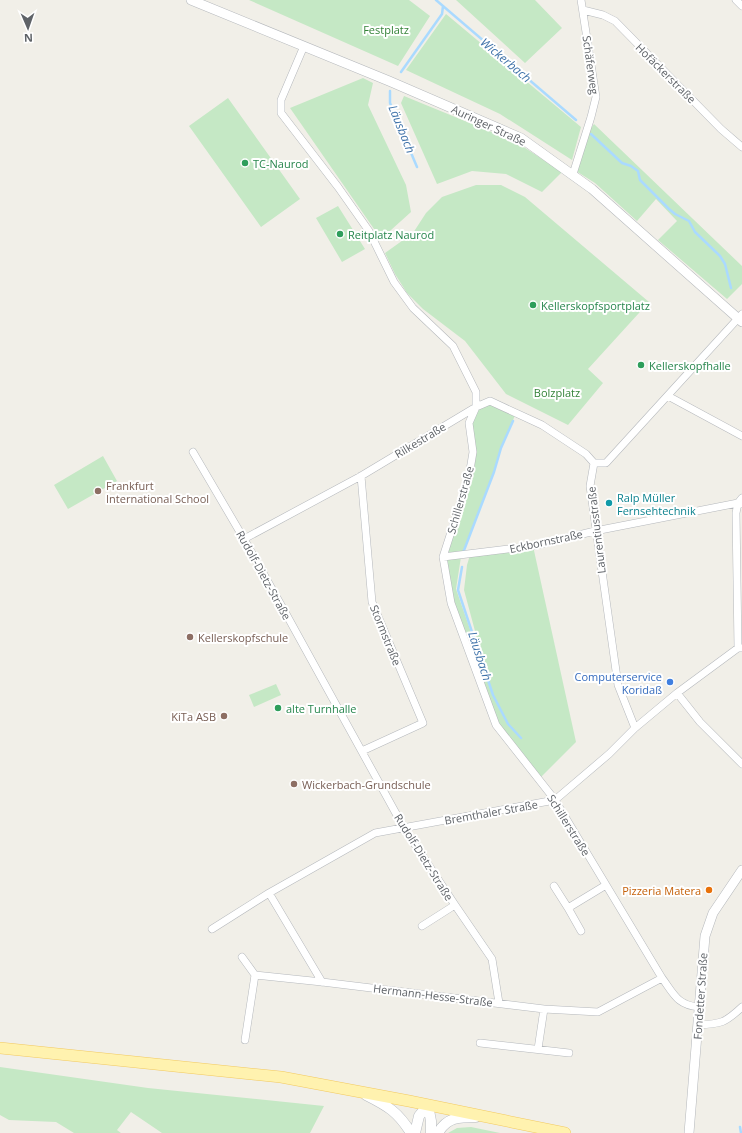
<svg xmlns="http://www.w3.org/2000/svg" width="742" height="1133" viewBox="0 0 742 1133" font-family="'Open Sans',sans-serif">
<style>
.green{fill:#c5e8c5}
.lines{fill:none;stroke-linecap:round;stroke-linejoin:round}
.stream{stroke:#aadaff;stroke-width:2.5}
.minor-casing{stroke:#b5b8bc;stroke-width:8}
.tertiary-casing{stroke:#b5b8bc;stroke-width:10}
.secondary-casing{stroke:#b6babf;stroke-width:11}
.primary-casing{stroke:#f2c960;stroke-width:12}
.minor{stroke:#fff;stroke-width:7}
.tertiary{stroke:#fff;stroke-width:9}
.secondary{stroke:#fff;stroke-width:10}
.primary{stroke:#fff2af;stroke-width:11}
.leisure-dot{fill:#2e9e5b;stroke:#fff;stroke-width:1.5}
.education-dot{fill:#8d6e63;stroke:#fff;stroke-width:1.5}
.culture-dot{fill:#0f9aa8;stroke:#fff;stroke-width:1.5}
.shop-dot{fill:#3f7fe0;stroke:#fff;stroke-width:1.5}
.food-dot{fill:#e8710a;stroke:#fff;stroke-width:1.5}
.labels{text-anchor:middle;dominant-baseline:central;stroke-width:4;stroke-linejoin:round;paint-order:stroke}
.park-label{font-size:11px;fill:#348238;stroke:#fff}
.street-label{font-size:11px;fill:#5f6368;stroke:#fff}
.leisure-label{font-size:11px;fill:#27864d;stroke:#fff;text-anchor:start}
.education-label{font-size:11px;fill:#785e54;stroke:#fff;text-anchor:start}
.culture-label{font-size:11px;fill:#0d838f;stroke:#fff;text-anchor:start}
.shop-label{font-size:11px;fill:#366cbe;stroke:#fff;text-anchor:end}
.food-label{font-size:11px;fill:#c56008;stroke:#fff;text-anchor:end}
.water-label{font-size:12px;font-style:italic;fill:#4174aa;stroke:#fff}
</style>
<rect width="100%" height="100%" fill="#f1efe8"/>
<!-- green -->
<path class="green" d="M 249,0 L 409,0 L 430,16 L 398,66 Z
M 456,0 L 535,0 L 562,28 L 525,63 Z
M 446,14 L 581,127 L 572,160 L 500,114 L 406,70 Z
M 363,78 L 373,83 L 368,105 L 406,185 L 411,212 L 381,239 L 290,108 Z
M 404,96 L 516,142 L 562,172 L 542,192 L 506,174 L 472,171 L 437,184 L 401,103 Z
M 228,98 L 300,199 L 261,227 L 189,126 Z
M 594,124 L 742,266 L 742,284 L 727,299 L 658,240 L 677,221 L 656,199 L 637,221 L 595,183 L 576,171 L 588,133 Z
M 476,185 L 501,185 L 525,197 L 649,302 L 588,369 L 603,383 L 568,425 L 506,394 L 465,341 L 423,309 L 407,293 L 395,274 L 385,253 L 413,233 L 426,213 L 442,197 Z
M 338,206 L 365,249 L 342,262 L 316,218 Z
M 490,401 L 516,413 L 501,448 L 494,472 L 461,557 L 456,589 L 490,687 L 464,590 L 467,565 L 470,555 L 533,546 L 576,742 L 538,780 L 496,725 L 451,603 L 443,557 L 473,452 L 469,423 L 476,407 Z
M 103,456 L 117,481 L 68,509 L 54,485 Z
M 276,684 L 281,695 L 254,707 L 249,695 Z
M 0,1067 L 148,1088 L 324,1106 L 310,1133 L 162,1133 L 131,1112 L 117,1130 L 121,1133 L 74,1133 L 56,1122 L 9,1120 L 0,1115 Z
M 471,1127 L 500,1133 L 448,1133 L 457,1128 Z"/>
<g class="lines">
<!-- stream -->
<path class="stream" d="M 436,0 L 576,120
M 401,72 L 442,14 L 443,6
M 390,91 L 390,103 L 417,167
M 591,134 L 622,163 L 631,166 L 638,171 L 640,180 L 669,209 L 675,214 L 689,221 L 695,232 L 720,256 L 725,264 L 731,288
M 463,553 L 494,472 L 501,448 L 513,421
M 462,567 L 458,590 L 493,695 L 508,724 L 521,738
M 740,1127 L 741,1133"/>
<defs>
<path id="minor" d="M 736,0 L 742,6
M 583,10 L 603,15 L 615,21 L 721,129 L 742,147
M 304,46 L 281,100 L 281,113 L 338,187 L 369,231 L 394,282 L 413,308 L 453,346 L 476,392 L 476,407 L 469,423 L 473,452 L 469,476 L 443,557 L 451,603 L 496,725 L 555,800 L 662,978 C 674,994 677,1005 699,1007
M 573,174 L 591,117 L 596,97 L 581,0
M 668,396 L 742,436
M 193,452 L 244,539 L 285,612 L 404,828 L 455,905 L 492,959 L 499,1003
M 594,463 L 590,486 L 618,685 L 635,728
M 594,463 L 606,463 L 742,314
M 361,476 L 372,602 L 423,723 L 362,751
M 244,539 L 361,476 L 476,407 L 490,401 L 542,425 L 586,454 L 594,463
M 443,557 L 533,546 L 595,531 L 738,503 L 742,504
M 738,648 L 736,513 L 738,503 L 742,498
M 677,693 L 700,722 L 742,764
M 554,886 L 568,908 L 606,885
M 269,893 L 322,982
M 568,908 L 581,931
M 422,926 L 455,905
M 212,929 L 269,893 L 375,833 L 555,800 L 609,754 L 635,728 L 677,693 L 738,648 L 742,648
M 242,957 L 255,975 L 322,982 L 544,1009 L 598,1012 L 662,978
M 698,1025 C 721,1024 725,1023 742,1007
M 245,1040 L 255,975
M 480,1043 L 569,1053
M 538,1049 L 544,1009"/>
<path id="tertiary" d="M 191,0 L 389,81 L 521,138 L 592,189 L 742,322
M 689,1133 L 705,936 L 713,913 L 742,870"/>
<path id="secondary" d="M 366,1095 C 388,1106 398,1112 411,1133
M 428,1105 L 431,1121 L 431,1133
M 415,1133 L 419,1116 L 428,1105
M 438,1133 C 447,1117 459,1117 476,1117"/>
<path id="primary" d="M 0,1048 L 281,1077 L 409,1101 L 565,1133"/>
</defs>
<!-- minor casing -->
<use href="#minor" class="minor-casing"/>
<!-- tertiary casing -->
<use href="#tertiary" class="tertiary-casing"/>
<!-- secondary casing -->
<use href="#secondary" class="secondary-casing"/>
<!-- primary casing -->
<use href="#primary" class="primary-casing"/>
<!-- minor -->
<use href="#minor" class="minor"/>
<!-- tertiary -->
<use href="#tertiary" class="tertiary"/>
<!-- secondary -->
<use href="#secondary" class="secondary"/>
<!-- primary -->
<use href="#primary" class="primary"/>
</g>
<!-- markers -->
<g class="leisure-dot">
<circle cx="245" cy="163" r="4"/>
<circle cx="340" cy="234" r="4"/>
<circle cx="533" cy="305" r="4"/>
<circle cx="641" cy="365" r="4"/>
<circle cx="278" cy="708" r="4"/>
</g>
<g class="education-dot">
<circle cx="98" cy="491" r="4"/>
<circle cx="190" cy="637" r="4"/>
<circle cx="224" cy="716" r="4"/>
<circle cx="294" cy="784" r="4"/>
</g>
<circle class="culture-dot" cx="609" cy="503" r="4"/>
<circle class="shop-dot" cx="670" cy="682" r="4"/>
<circle class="food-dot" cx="709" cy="890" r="4"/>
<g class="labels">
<!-- park labels -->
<g class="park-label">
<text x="386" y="29">Festplatz</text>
<text x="557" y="392">Bolzplatz</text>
</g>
<!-- street labels -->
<g class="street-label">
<text transform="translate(591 65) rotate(82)">Schäferweg</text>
<text transform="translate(666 73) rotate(45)">Hofäckerstraße</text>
<text transform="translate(489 125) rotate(25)">Auringer Straße</text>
<text transform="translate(420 440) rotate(-31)">Rilkestraße</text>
<text transform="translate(460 500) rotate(-74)">Schillerstraße</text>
<text transform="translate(596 530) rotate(-97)">Laurentiusstraße</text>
<text transform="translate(546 541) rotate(-12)">Eckbornstraße</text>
<text transform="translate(264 575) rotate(61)">Rudolf-Dietz-Straße</text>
<text transform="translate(386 635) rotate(68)">Stormstraße</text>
<text transform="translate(491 812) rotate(-10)">Bremthaler Straße</text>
<text transform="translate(569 825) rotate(58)">Schillerstraße</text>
<text transform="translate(424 857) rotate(58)">Rudolf-Dietz-Straße</text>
<text transform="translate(433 995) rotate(7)">Hermann-Hesse-Straße</text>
<text transform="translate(700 996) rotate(-86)">Fondetter Straße</text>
</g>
<!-- leisure labels -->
<g class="leisure-label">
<text x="253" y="163">TC-Naurod</text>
<text x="348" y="234">Reitplatz Naurod</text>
<text x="541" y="305">Kellerskopfsportplatz</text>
<text x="649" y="365">Kellerskopfhalle</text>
<text x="286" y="708">alte Turnhalle</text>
</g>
<!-- education labels -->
<g class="education-label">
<text x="106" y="485">Frankfurt<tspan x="106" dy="13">International School</tspan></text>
<text x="198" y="637">Kellerskopfschule</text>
<text x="216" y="716" text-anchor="end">KiTa ASB</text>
<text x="302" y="784">Wickerbach-Grundschule</text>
</g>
<!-- culture labels -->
<g class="culture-label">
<text x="617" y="497">Ralp Müller<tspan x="617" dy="13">Fernsehtechnik</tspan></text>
</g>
<!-- shop labels -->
<g class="shop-label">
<text x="662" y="676">Computerservice<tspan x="662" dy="13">Koridaß</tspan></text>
</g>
<!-- food labels -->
<g class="food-label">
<text x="701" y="890">Pizzeria Matera</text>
</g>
<!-- water labels -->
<g class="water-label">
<text transform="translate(506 60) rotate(40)">Wickerbach</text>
<text transform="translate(402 129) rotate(68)">Läusbach</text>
<text transform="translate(480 656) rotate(72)">Läusbach</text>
</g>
</g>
<!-- north arrow -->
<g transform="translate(28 28) rotate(178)" stroke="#ffffff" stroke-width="3" paint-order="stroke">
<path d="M0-3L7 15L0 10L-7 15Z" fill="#5f6368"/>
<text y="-6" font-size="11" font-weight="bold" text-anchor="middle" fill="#5f6368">N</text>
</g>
</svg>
